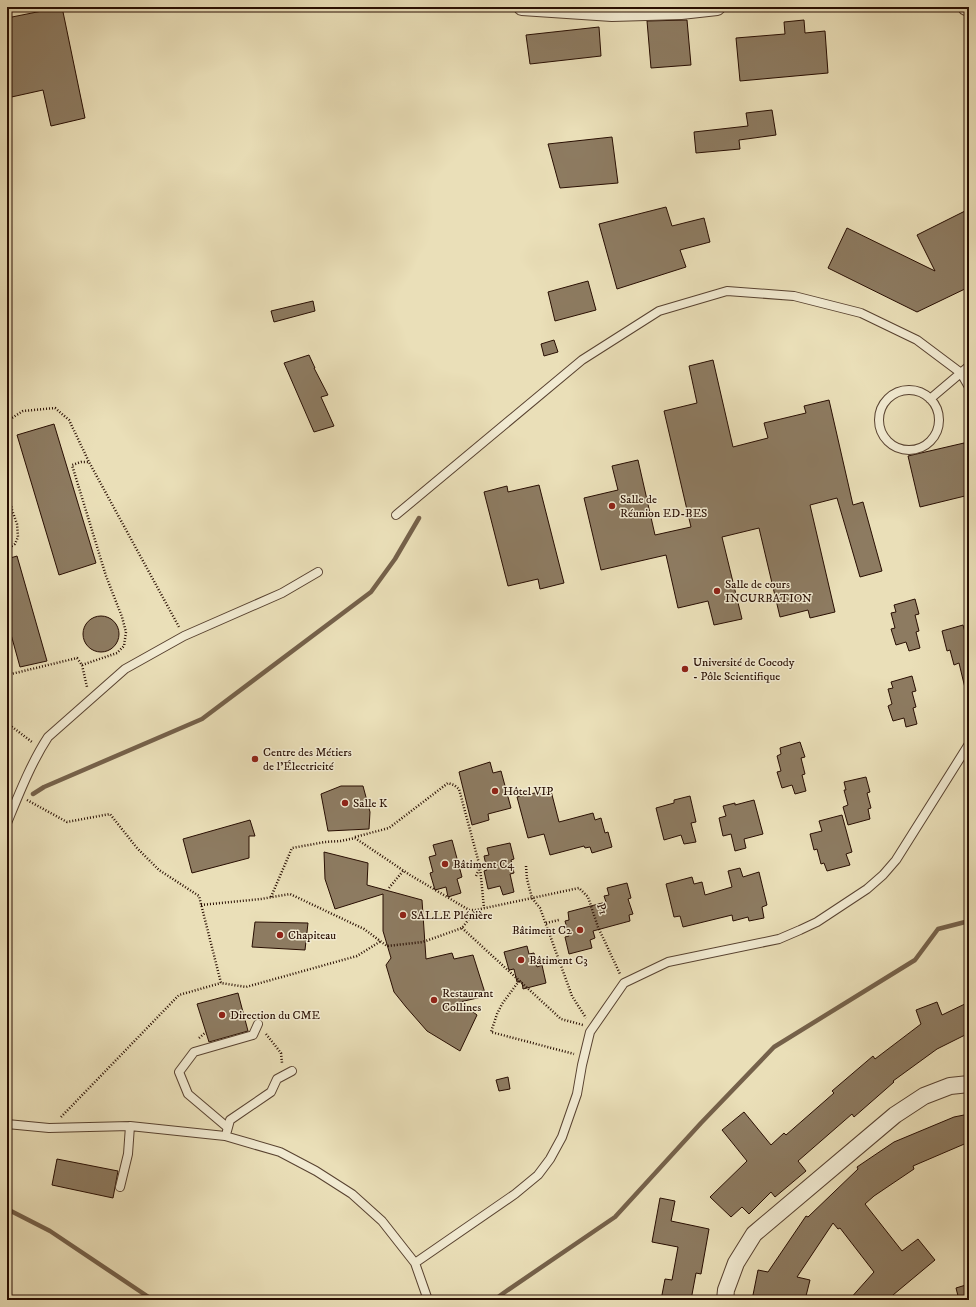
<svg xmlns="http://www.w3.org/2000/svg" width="976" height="1307" viewBox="0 0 976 1307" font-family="'IM FELL DW Pica',serif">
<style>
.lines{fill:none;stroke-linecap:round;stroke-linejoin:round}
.stream{stroke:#75614a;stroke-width:4.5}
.building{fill:#8d7b61;stroke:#280e02}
.service-casing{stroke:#584230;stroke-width:10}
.minor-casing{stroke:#584230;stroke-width:18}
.path{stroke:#280e02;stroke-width:2.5;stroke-dasharray:1 2;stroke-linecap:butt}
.service{stroke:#f1ead1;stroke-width:8}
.minor{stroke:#f1ead1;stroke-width:16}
.poi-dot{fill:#8f2418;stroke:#f1ead1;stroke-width:1.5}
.labels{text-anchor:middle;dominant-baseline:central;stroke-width:3;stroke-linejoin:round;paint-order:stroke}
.poi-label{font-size:12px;fill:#280e02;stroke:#f1ead1;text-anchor:start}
.street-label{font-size:12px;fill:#280e02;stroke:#f1ead1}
</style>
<rect width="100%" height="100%" fill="#eadfb8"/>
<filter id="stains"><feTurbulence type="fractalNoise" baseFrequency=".005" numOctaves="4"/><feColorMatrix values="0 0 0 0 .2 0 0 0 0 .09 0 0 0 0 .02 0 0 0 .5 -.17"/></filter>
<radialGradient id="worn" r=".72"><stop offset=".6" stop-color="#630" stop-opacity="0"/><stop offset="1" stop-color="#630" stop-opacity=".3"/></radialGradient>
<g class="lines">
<!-- stream -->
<path class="stream" d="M 33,794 L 44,787 L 202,719 L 371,592 L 395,559 L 419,518
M 7,1209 L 50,1231 L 153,1300
M 494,1300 L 505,1292 L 615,1217 L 701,1123 L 774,1047 L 915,960 L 938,929 L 969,921"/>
</g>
<!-- building -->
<path class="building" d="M 62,7 L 85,118 L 51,126 L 43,90 L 7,98 L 7,18 Z
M 687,20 L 691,65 L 651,68 L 647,21 Z
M 804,20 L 805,33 L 825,31 L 828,73 L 740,81 L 736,38 L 785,34 L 784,22 Z
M 599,27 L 601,56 L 530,64 L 526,35 Z
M 772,110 L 776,135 L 739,140 L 740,149 L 696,153 L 694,132 L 748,126 L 746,113 Z
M 612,137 L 618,183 L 560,188 L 548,144 Z
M 666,207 L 672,226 L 704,218 L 710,242 L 680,250 L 686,267 L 617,289 L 599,224 Z
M 969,209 L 969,287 L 917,312 L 828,268 L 847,228 L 935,271 L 917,235 Z
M 588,281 L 596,310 L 555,321 L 548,292 Z
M 313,301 L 315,311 L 274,322 L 271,311 Z
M 554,340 L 558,352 L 544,356 L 541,344 Z
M 309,355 L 315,368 L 314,368 L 328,395 L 321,397 L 334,426 L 314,432 L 284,363 Z
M 713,360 L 733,447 L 768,438 L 764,423 L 806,413 L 804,406 L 829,400 L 853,505 L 863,502 L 882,571 L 860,577 L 837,498 L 810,505 L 835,612 L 810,618 L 808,610 L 780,617 L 759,528 L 722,537 L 742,619 L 714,625 L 708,601 L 678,608 L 666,555 L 601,570 L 584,498 L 618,490 L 612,466 L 638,460 L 655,535 L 691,527 L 664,411 L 697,403 L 689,366 Z
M 54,424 L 96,563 L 59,575 L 17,435 Z
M 964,443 L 969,465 L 969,495 L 920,507 L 908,456 Z
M 539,485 L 564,583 L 540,589 L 538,579 L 508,586 L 484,492 L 507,486 L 508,492 Z
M 17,556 L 47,661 L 20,667 L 7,620 L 7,559 Z
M 915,599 L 919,614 L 915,615 L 919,631 L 916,632 L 920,648 L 909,651 L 906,642 L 896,645 L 891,629 L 895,628 L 891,613 L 896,612 L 894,605 Z
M83 634a18 18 0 1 1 36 0a18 18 0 1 1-36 0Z
M 963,625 L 966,636 L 969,635 L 969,687 L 965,688 L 959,663 L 954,665 L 950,650 L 947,651 L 942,631 Z
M 912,676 L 916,691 L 912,692 L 916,707 L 913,708 L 917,724 L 906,727 L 904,718 L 893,721 L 888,706 L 892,704 L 888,689 L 893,688 L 891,682 Z
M 800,742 L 805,757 L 801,758 L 805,774 L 802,775 L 806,791 L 795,794 L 792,785 L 782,788 L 777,772 L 781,771 L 777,756 L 781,754 L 780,748 Z
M 490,762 L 493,773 L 501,771 L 511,808 L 488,814 L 489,820 L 472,825 L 459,772 Z
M 866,777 L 870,792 L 867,793 L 871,808 L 868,809 L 870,819 L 848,825 L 843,807 L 848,805 L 844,790 L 846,790 L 844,782 Z
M 341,786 L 363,786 L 370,812 L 369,829 L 328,831 L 321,794 Z
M 551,791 L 559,822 L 593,813 L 595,820 L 601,818 L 605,833 L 608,832 L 612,847 L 592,853 L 590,847 L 585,848 L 584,846 L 550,855 L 544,834 L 528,838 L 517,797 L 539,792 L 540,794 Z
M 690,796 L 696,822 L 691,823 L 696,842 L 684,844 L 681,835 L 664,840 L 656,808 L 674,803 L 674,800 Z
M 754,800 L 763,834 L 744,839 L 746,848 L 735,851 L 731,834 L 723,836 L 719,818 L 726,816 L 723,806 L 735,803 L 735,805 Z
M 842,815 L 852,852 L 846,854 L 850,865 L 827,871 L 824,863 L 821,864 L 817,849 L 814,850 L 810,834 L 822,831 L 819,821 Z
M 250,820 L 255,836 L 249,836 L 249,858 L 192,873 L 183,839 Z
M 452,840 L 462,877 L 457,879 L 461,893 L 448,897 L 446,887 L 435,890 L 430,873 L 433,872 L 429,857 L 436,855 L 433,845 Z
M 510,843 L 514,859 L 511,860 L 514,873 L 510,874 L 514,892 L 503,895 L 500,886 L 488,889 L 484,871 L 487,870 L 484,856 L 489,855 L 487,848 Z
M 324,852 L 368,863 L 367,885 L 422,900 L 426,959 L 452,953 L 454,959 L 473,955 L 486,996 L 460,1002 L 477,1015 L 460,1051 L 427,1031 L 406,1007 L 394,992 L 386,965 L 391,958 L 383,931 L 383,894 L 335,909 L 325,879 Z
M 740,868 L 743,877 L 759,872 L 767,905 L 762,907 L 764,918 L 749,921 L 748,917 L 733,921 L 732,915 L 683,927 L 680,916 L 674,917 L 666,884 L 692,877 L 694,884 L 702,882 L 705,895 L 732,887 L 728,871 Z
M 627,883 L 631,898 L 628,899 L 633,914 L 629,915 L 630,921 L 593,931 L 595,938 L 590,940 L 592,948 L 569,954 L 565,937 L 569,936 L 565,921 L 569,920 L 568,912 L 606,902 L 604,896 L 609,895 L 607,888 Z
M 255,922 L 308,923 L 305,950 L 252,947 Z
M 527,946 L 529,954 L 534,953 L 537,967 L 542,965 L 546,983 L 523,989 L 522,982 L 517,982 L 514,969 L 509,970 L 504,952 Z
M 238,993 L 248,1031 L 209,1042 L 197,1004 Z
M 937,1002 L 942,1015 L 969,1002 L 969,1033 L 937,1049 L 893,1081 L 894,1082 L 854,1117 L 852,1114 L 798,1161 L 806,1171 L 775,1197 L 771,1192 L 749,1214 L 742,1207 L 731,1217 L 710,1197 L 747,1161 L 722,1130 L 744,1112 L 771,1145 L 784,1133 L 786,1135 L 834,1093 L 832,1091 L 873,1056 L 875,1059 L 921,1024 L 916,1010 Z
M 508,1077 L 510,1089 L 499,1091 L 496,1080 Z
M 969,1114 L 969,1142 L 913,1166 L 914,1169 L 874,1196 L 865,1204 L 902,1251 L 918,1239 L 935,1260 L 887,1300 L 849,1300 L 874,1272 L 840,1228 L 838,1229 L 833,1223 L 797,1277 L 810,1280 L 805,1300 L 752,1300 L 758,1270 L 768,1272 L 806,1216 L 808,1217 L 858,1169 L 857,1167 L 894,1142 L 954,1117 Z
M 57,1159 L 118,1171 L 113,1198 L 52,1185 Z
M 660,1198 L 675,1201 L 671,1221 L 709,1229 L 701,1274 L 696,1273 L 691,1300 L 661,1300 L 665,1279 L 672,1280 L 678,1247 L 652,1242 Z
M 969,1284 L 969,1300 L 959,1300 L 956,1288 Z"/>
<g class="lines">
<defs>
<path id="service" d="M879 420a30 30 0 1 1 60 0a30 30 0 1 1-60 0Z
M 930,399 L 969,366
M 396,515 L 582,360 L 659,311 L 727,291 L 794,296 L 861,313 L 917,340 L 961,373 L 969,387
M 7,823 C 19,794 31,763 48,737 L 125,669 L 184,636 L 282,593 L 318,572
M 7,1124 L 49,1128 L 130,1126 L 225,1136 L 280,1152 L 316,1171 L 352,1194 L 382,1221 L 415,1263 L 428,1300
M 227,1127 L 188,1094 L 179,1072 L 194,1052 L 253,1035 L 258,1024
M 227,1131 L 230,1120 L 271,1092 L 277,1079 L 292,1071
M 120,1187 L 128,1154 L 130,1126
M 415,1263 L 515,1194 L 538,1175 L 550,1159 L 562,1137 L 577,1094 L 582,1065 L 590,1032 L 624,983 L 668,962 L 779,939 L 800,930 L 817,922 L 867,889 L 883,875 L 896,860 L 969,744"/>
<path id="minor" d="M 522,7 L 612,13 L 681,11 L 717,7
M 966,7 L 969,8
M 725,1300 L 726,1290 L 736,1263 L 754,1234 L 895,1115 L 924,1096 L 950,1086 L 969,1084"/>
</defs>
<!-- service casing -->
<use href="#service" class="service-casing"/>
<!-- minor casing -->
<use href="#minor" class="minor-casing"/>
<!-- path -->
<path class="path" d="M 7,421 L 23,411 L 55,408 L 69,420 L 89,462
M 7,486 L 12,510 L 17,524 L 18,537 L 15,544 L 7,549
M 82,665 L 117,653 L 124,646 L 126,632 L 122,617 L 106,576 L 72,465 L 81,462 L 89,462 L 179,627
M 7,675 L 77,658 L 82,665 L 87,687
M 7,723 L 32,742
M 27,800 L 67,822 L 110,814 L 137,848 L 159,870 L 199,896 L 221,983 L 246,987 L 357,956 L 381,941
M 355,837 L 389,828 L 448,783 L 454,785 L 459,789 L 480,867
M 526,866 L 527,879 L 532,898 L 540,908 L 572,996 L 586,1018
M 476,876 L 480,867 L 484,908
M 389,888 L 403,871
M 271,897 L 292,848 L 325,842 L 341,841 L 355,838 L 410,875 L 469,910 L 476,910 L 579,888 L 588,897 L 598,927 L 620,974
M 201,905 L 261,899 L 290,894 L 364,929 L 387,946 L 423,942 L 462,928 L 476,910
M 546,923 L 559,920
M 462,928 L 561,1019 L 583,1025
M 519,981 L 502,1004 L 497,1014 L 491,1032 L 574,1054
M 266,1034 L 281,1053 L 282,1063
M 199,1038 L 206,1032
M 61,1117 L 179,995 L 221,983"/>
<!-- service -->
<use href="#service" class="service"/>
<!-- minor -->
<use href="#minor" class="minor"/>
</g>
<!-- markers -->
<g class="poi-dot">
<circle cx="612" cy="506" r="4"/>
<circle cx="717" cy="591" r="4"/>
<circle cx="685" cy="669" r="4"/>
<circle cx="255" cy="759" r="4"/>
<circle cx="495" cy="791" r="4"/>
<circle cx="345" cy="803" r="4"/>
<circle cx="445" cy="864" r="4"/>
<circle cx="403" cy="915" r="4"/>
<circle cx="580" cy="930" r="4"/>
<circle cx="280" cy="935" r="4"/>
<circle cx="521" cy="960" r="4"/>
<circle cx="434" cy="1000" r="4"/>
<circle cx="222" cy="1015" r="4"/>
</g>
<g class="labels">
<!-- poi labels -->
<g class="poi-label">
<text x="620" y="499">Salle de<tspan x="620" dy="14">Réunion ED-BES</tspan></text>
<text x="725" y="584">Salle de cours<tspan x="725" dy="14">INCURBATION</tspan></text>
<text x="693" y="662">Université de Cocody<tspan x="693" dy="14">- Pôle Scientifique</tspan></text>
<text x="263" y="752">Centre des Métiers<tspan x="263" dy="14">de l'Électricité</tspan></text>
<text x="503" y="791">Hôtel VIP</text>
<text x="353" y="803">Salle K</text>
<text x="453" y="864">Bâtiment C4</text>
<text x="411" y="915">SALLE Plénière</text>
<text x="572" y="930" text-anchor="end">Bâtiment C2</text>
<text x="288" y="935">Chapiteau</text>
<text x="529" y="960">Bâtiment C3</text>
<text x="442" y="993">Restaurant<tspan x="442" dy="14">Collines</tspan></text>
<text x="230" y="1015">Direction du CME</text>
</g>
<!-- street labels -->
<g class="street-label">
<text transform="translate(602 909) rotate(71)">P1</text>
</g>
</g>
<!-- margin -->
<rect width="976" height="1307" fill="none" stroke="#eadfb8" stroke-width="24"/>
<rect x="8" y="8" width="960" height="1291" fill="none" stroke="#280e02" stroke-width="2"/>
<rect x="12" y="12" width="952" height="1283" fill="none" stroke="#280e02"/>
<rect width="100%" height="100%" filter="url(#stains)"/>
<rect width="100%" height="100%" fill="url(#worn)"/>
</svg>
